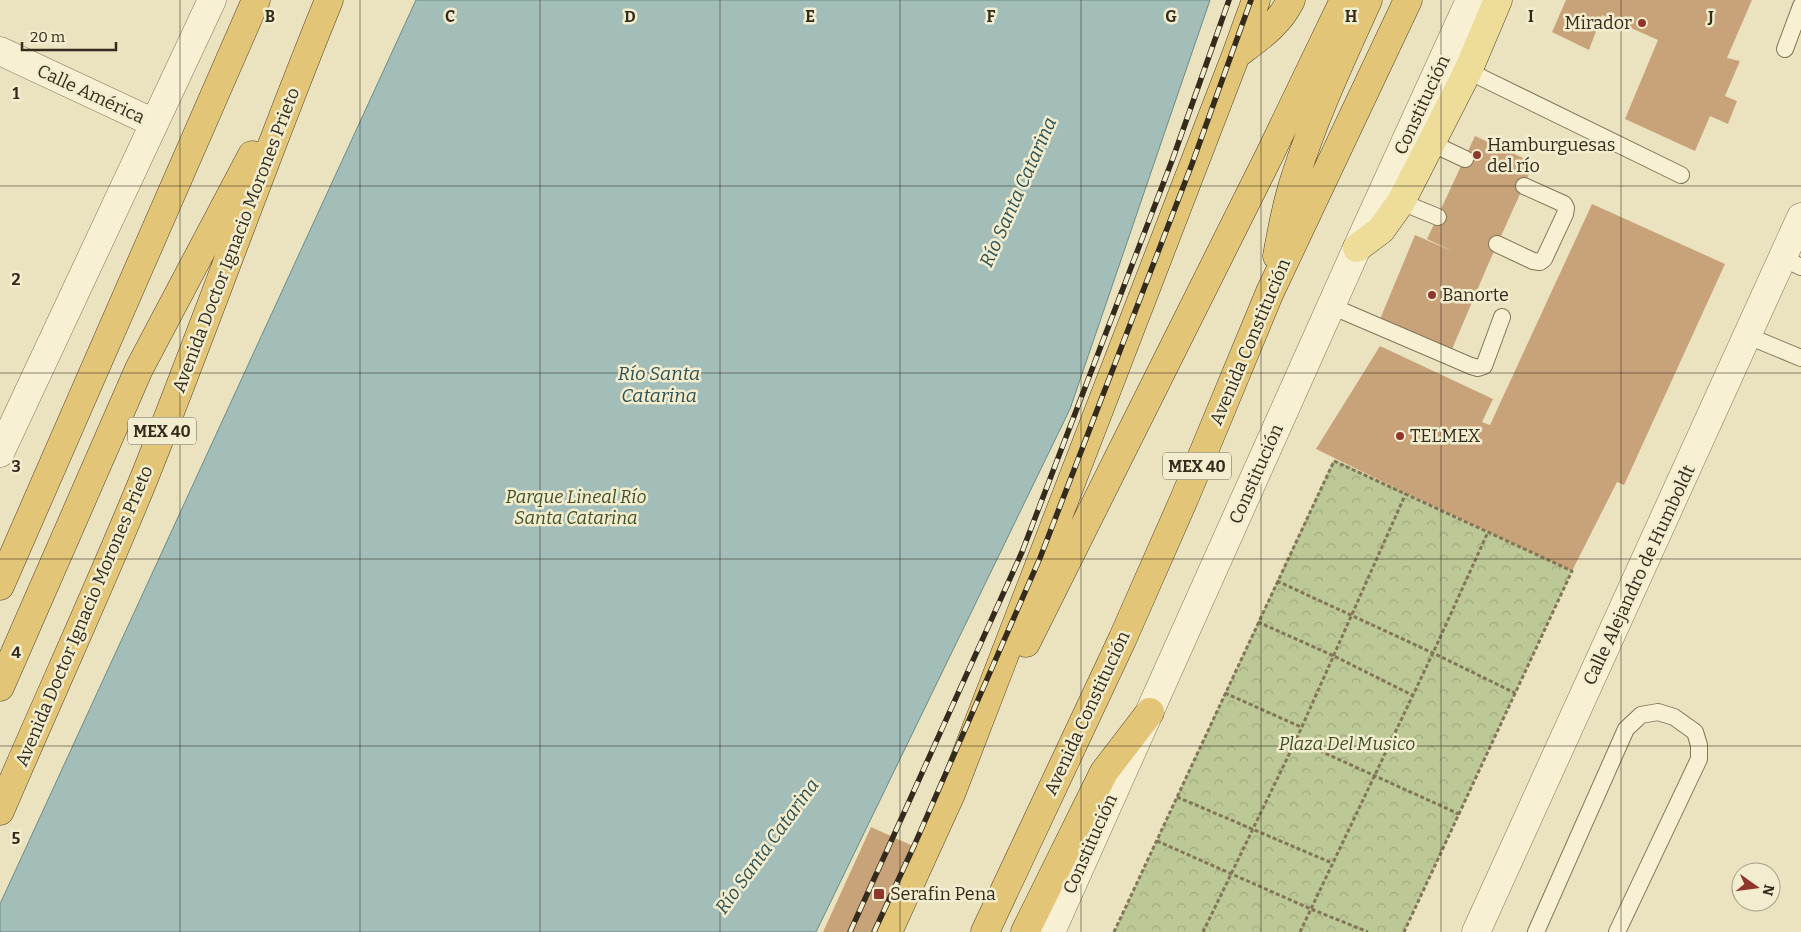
<svg xmlns="http://www.w3.org/2000/svg" width="1801" height="932" viewBox="0 0 1801 932" font-family="Bitter,serif">
<style>
.park{fill:url(#park-crowns)}
.water{fill:#a3beb9;stroke:#6b8b86}
.building{fill:#c8a278}
.lines{fill:none;stroke-linecap:round;stroke-linejoin:round}
.service-casing{stroke:#837559;stroke-width:18}
.minor-casing{stroke:#837559;stroke-width:29}
.tertiary-casing{stroke:#837559;stroke-width:29}
.primary-casing{stroke:#51422d;stroke-width:29}
.trunk-casing{stroke:#51422d;stroke-width:29}
.path{stroke:#837559;stroke-width:3;stroke-dasharray:4 2.5;stroke-linecap:butt}
.service{stroke:#f7f0d3;stroke-width:16}
.minor{stroke:#f7f0d3;stroke-width:28}
.tertiary{stroke:#f7f0d3;stroke-width:28}
.primary{stroke:#eddd99;stroke-width:28}
.trunk{stroke:#e2c576;stroke-width:28}
.rail-casing{stroke:#342b1d;stroke-width:5.5}
.rail{stroke:#f3edcf;stroke-width:4;stroke-dasharray:11;stroke-linecap:butt}
.grid{fill:none;stroke:#342b1d;stroke-width:1;stroke-opacity:0.55}
.poi-dot{fill:#8f372c;stroke:#f3edcf;stroke-width:2}
.labels{text-anchor:middle;dominant-baseline:central;stroke-width:5;stroke-linejoin:round;paint-order:stroke}
.shield{fill:#f3edcf;stroke:#6d6552;stroke-width:1}
.shield-label{font-size:16px;font-weight:bold;fill:#342b1d}
.poi-label{font-size:18px;fill:#342b1d;stroke:#f3edcf;text-anchor:start}
.street-label{font-size:18px;fill:#342b1d;stroke:#f3edcf}
.park-label{font-size:18px;font-style:italic;fill:#3f4f24;stroke:#f3edcf}
.water-label{font-size:19px;font-style:italic;fill:#2d5153;stroke:#f3edcf}
.grid-label{font-size:16px;text-anchor:middle;font-weight:bold;fill:#342b1d;stroke:#f3edcf;stroke-width:5;stroke-linejoin:round;paint-order:stroke}
</style>
<defs>
<pattern id="park-crowns" width="20" height="18" patternUnits="userSpaceOnUse" patternTransform="scale(1.25)"><rect width="20" height="18" fill="#bcc895"/><path d="M2 6a3 3 0 1 1 6 0M12 15a3 3 0 1 1 6 0" fill="none" stroke="#a2ac80"/></pattern>
</defs>
<rect width="100%" height="100%" fill="#ebe3c0"/>
<!-- park -->
<path class="park" d="M 1334,459 L 1572,571 L 1404,932 L 1114,932 Z"/>
<!-- water -->
<path class="water" d="M 416,0 L 1210,0 L 1070,409 L 816,932 L 0,932 L 0,904 Z"/>
<!-- building -->
<path class="building" d="M 1566,0 L 1752,0 L 1727,58 L 1740,61 L 1725,96 L 1737,101 L 1728,124 L 1710,116 L 1695,151 L 1625,119 L 1658,40 L 1602,15 L 1589,50 L 1552,32 Z
M 1475,136 L 1534,163 L 1487,267 L 1450,354 L 1378,324 L 1415,235 L 1454,252 L 1427,239 Z
M 1592,204 L 1725,264 L 1624,485 L 1617,482 L 1572,571 L 1406,493 L 1316,449 L 1380,346 L 1493,399 L 1482,422 L 1490,425 Z
M 871,827 L 935,856 L 900,932 L 823,932 Z"/>
<g class="lines">
<defs>
<path id="service" d="M 1785,49 L 1801,6
M 1468,71 L 1681,175
M 1431,143 L 1465,159
M 1401,202 L 1438,217
M 1497,244 L 1533,261 L 1540,262 L 1544,259 L 1565,214 L 1566,208 L 1564,204 L 1524,186
M 1783,258 L 1801,267
M 1331,306 L 1471,366 L 1478,368 L 1484,366 L 1502,317
M 1748,336 L 1801,358
M 1536,932 L 1626,729 L 1641,715 L 1658,712 L 1674,717 L 1695,732 L 1699,745 L 1699,759 L 1617,932"/>
<path id="minor" d="M 0,51 L 154,123
M 0,453 L 212,0
M 1476,932 L 1801,217"/>
<path id="tertiary" d="M 1051,932 L 1357,248 L 1470,0"/>
<path id="primary" d="M 1357,248 L 1381,230 L 1401,202 L 1468,71 L 1498,0"/>
<path id="trunk" d="M 1236,55 C 1257,39 1279,25 1291,0
M 1277,256 C 1282,230 1286,204 1295,178 C 1314,117 1342,58 1368,0
M 0,586 L 256,0
M 1026,643 L 1269,156 L 1344,0
M 0,687 L 139,369 L 252,155
M 0,811 C 48,699 99,589 145,476 C 208,318 265,157 329,0
M 888,932 L 951,794 L 1236,55 L 1256,0
M 985,932 L 1122,640 L 1185,497 L 1270,292 L 1408,0
M 1025,932 L 1104,772 L 1150,712"/>
</defs>
<!-- service casing -->
<use href="#service" class="service-casing"/>
<!-- minor casing -->
<use href="#minor" class="minor-casing"/>
<!-- tertiary casing -->
<use href="#tertiary" class="tertiary-casing"/>
<!-- primary casing -->
<use href="#primary" class="primary-casing"/>
<!-- trunk casing -->
<use href="#trunk" class="trunk-casing"/>
<!-- path -->
<path class="path" d="M 1277,581 L 1433,653 L 1515,693
M 1258,622 L 1334,656 L 1412,695
M 1225,693 L 1301,727
M 1296,740 L 1459,814
M 1177,797 L 1332,863
M 1157,841 L 1311,909 L 1368,932
M 1114,932 L 1334,461 L 1572,571 L 1404,932
M 1203,932 L 1296,740 L 1406,493
M 1300,932 L 1433,653 L 1488,532"/>
<!-- service -->
<use href="#service" class="service"/>
<!-- minor -->
<use href="#minor" class="minor"/>
<!-- tertiary -->
<use href="#tertiary" class="tertiary"/>
<!-- primary -->
<use href="#primary" class="primary"/>
<!-- trunk -->
<use href="#trunk" class="trunk"/>
<defs>
<path id="rail" d="M 850,932 L 1022,552 L 1173,158 L 1229,0
M 874,932 L 914,846 L 1040,558 L 1192,164 L 1251,0"/>
</defs>
<!-- rail casing -->
<use href="#rail" class="rail-casing"/>
<!-- rail -->
<use href="#rail" class="rail"/>
</g>
<!-- grid -->
<path class="grid" d="M 180,0 L 180,932M 360,0 L 360,932M 540,0 L 540,932M 720,0 L 720,932M 900,0 L 900,932M 1081,0 L 1081,932M 1261,0 L 1261,932M 1441,0 L 1441,932M 1621,0 L 1621,932M 0,186 L 1801,186M 0,373 L 1801,373M 0,559 L 1801,559M 0,746 L 1801,746"/>
<!-- markers -->
<g class="poi-dot">
<circle cx="1642" cy="23" r="5"/>
<circle cx="1477" cy="155" r="5"/>
<circle cx="1432" cy="295" r="5"/>
<circle cx="1400" cy="436" r="5"/>
<rect x="873" y="888" width="12" height="12" rx="2.5"/>
</g>
<g class="labels">
<!-- shield labels -->
<g class="shield">
<rect x="128" y="417.5" width="68" height="27" rx="4"/>
<rect x="1163" y="452.5" width="68" height="27" rx="4"/>
</g>
<g class="shield-label">
<text x="162" y="431">MEX 40</text>
<text x="1197" y="466">MEX 40</text>
</g>
<!-- poi labels -->
<g class="poi-label">
<text x="1632" y="23" text-anchor="end">Mirador</text>
<text x="1487" y="145">Hamburguesas<tspan x="1487" dy="21">del río</tspan></text>
<text x="1442" y="295">Banorte</text>
<text x="1410" y="436">TELMEX</text>
<text x="890" y="894">Serafin Pena</text>
</g>
<!-- street labels -->
<g class="street-label">
<text transform="translate(91 94) rotate(25)">Calle América</text>
<text transform="translate(1422 105) rotate(-65)">Constitución</text>
<text transform="translate(236 240) rotate(-69)">Avenida Doctor Ignacio Morones Prieto</text>
<text transform="translate(1250 342) rotate(-67)">Avenida Constitución</text>
<text transform="translate(1256 474) rotate(-66)">Constitución</text>
<text transform="translate(1639 575) rotate(-65)">Calle Alejandro de Humboldt</text>
<text transform="translate(84 616) rotate(-67)">Avenida Doctor Ignacio Morones Prieto</text>
<text transform="translate(1087 713) rotate(-65)">Avenida Constitución</text>
<text transform="translate(1090 844) rotate(-66)">Constitución</text>
</g>
<!-- park labels -->
<g class="park-label">
<text x="576" y="497">Parque Lineal Río<tspan x="576" dy="21">Santa Catarina</tspan></text>
<text x="1347" y="744">Plaza Del Musico</text>
</g>
<!-- water labels -->
<g class="water-label">
<text transform="translate(1018 192) rotate(-66)">Río Santa Catarina</text>
<text x="659" y="373">Río Santa<tspan x="659" dy="22">Catarina</tspan></text>
<text transform="translate(767 846) rotate(-54)">Río Santa Catarina</text>
</g>
</g>
<g class="grid-label">
<text x="270" y="22">B</text>
<text x="450" y="22">C</text>
<text x="630" y="22">D</text>
<text x="810" y="22">E</text>
<text x="991" y="22">F</text>
<text x="1171" y="22">G</text>
<text x="1351" y="22">H</text>
<text x="1531" y="22">I</text>
<text x="1711" y="22">J</text>
<text x="16" y="99">1</text>
<text x="16" y="285">2</text>
<text x="16" y="472">3</text>
<text x="16" y="658">4</text>
<text x="16" y="844">5</text>
</g>
<!-- north arrow -->
<g transform="translate(1756 887) rotate(104)"><circle r="24" fill="#f3edcf" stroke="#a79f88"/>
<path d="M0-4L9 19L0 12L-9 19Z" fill="#8f372c"/>
<text y="-8" font-size="14" font-weight="bold" text-anchor="middle" fill="#342b1d">N</text>
</g>
<!-- scale -->
<path d="M22 42v8h94v-8" fill="none" stroke="#342b1d" stroke-width="2.5"/>
<text x="30" y="42" font-size="15" fill="#342b1d" stroke="#f3edcf" stroke-width="4" paint-order="stroke">20 m</text>
</svg>
